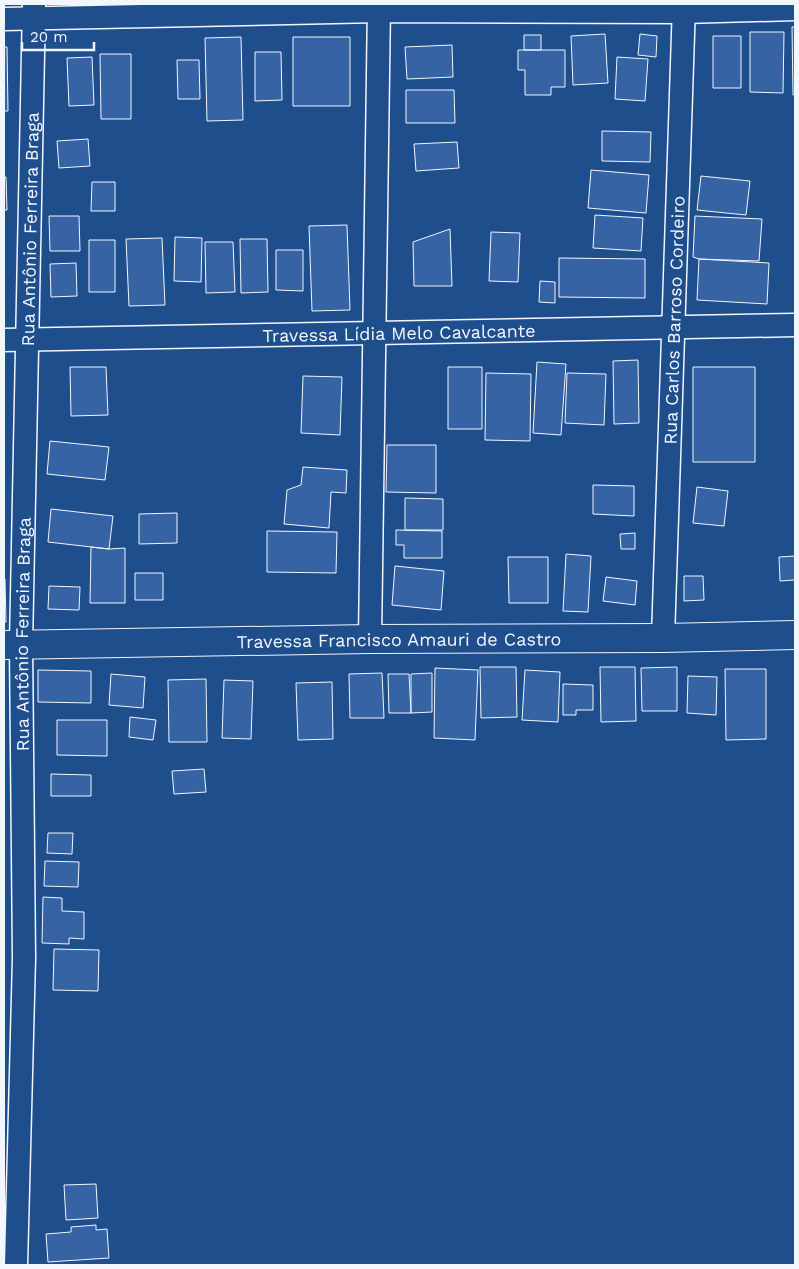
<svg xmlns="http://www.w3.org/2000/svg" width="799" height="1269" viewBox="0 0 799 1269" font-family="'Work Sans',sans-serif">
<style>
.building{fill:#3563a3;stroke:#f2f6ff}
.lines{fill:none;stroke-linecap:round;stroke-linejoin:round}
.street-casing{stroke:#f2f6ff;stroke-width:25}
.secondary-casing{stroke:#f2f6ff;stroke-width:30}
.street{stroke:#1f4e8c;stroke-width:22}
.secondary{stroke:#1f4e8c;stroke-width:28}
.labels{text-anchor:middle;dominant-baseline:central;stroke-width:4;stroke-linejoin:round;paint-order:stroke}
.street-label{font-size:18px;fill:#f2f6ff;stroke:#1f4e8c}
</style>
<rect width="100%" height="100%" fill="#1f4e8c"/>
<!-- building -->
<path class="building" d="M 792,27 L 795,27 L 795,95 L 793,95 Z
M 750,32 L 784,32 L 783,93 L 750,92 Z
M 605,34 L 608,83 L 573,85 L 571,36 Z
M 640,34 L 657,36 L 656,57 L 638,55 Z
M 524,35 L 541,35 L 541,50 L 524,50 Z
M 713,36 L 741,36 L 741,88 L 713,88 Z
M 241,37 L 243,120 L 207,121 L 205,38 Z
M 293,37 L 350,37 L 350,106 L 293,106 Z
M 452,45 L 453,77 L 407,79 L 405,47 Z
M 4,47 L 7,47 L 8,111 L 4,111 Z
M 518,50 L 565,50 L 565,87 L 551,87 L 551,95 L 525,95 L 525,70 L 518,70 Z
M 255,52 L 281,52 L 282,100 L 255,101 Z
M 100,54 L 131,54 L 131,119 L 101,119 Z
M 92,57 L 94,105 L 69,106 L 67,58 Z
M 617,57 L 648,59 L 645,101 L 615,99 Z
M 177,60 L 199,60 L 200,99 L 178,99 Z
M 406,90 L 454,90 L 455,123 L 406,123 Z
M 602,131 L 651,132 L 650,162 L 602,161 Z
M 88,139 L 90,166 L 59,168 L 57,141 Z
M 457,142 L 459,168 L 416,171 L 414,144 Z
M 591,170 L 649,175 L 646,213 L 588,208 Z
M 701,176 L 750,181 L 746,215 L 697,210 Z
M 4,177 L 6,177 L 7,210 L 4,210 Z
M 92,182 L 115,182 L 115,211 L 91,211 Z
M 595,215 L 643,218 L 641,251 L 593,248 Z
M 49,216 L 79,216 L 80,251 L 50,251 Z
M 695,216 L 762,219 L 759,261 L 699,259 L 693,257 Z
M 347,225 L 350,310 L 312,311 L 309,226 Z
M 450,229 L 452,286 L 414,286 L 413,242 Z
M 491,232 L 520,233 L 518,282 L 489,281 Z
M 175,237 L 202,238 L 201,282 L 174,281 Z
M 162,238 L 165,305 L 129,306 L 126,239 Z
M 240,239 L 267,239 L 268,292 L 241,293 Z
M 89,240 L 115,240 L 115,292 L 89,292 Z
M 205,242 L 233,242 L 235,292 L 206,293 Z
M 276,250 L 303,250 L 303,291 L 276,290 Z
M 559,258 L 645,259 L 645,298 L 559,297 Z
M 699,259 L 769,263 L 767,304 L 697,300 Z
M 76,263 L 77,296 L 51,297 L 50,264 Z
M 540,281 L 555,282 L 555,303 L 539,302 Z
M 638,360 L 639,423 L 614,424 L 613,361 Z
M 537,362 L 566,364 L 561,435 L 533,433 Z
M 70,367 L 106,367 L 108,415 L 71,416 Z
M 448,367 L 482,367 L 482,429 L 448,429 Z
M 693,367 L 755,367 L 755,462 L 693,462 Z
M 486,373 L 531,374 L 530,441 L 485,440 Z
M 567,373 L 606,374 L 604,425 L 565,423 Z
M 303,376 L 342,377 L 340,435 L 301,433 Z
M 50,441 L 109,447 L 105,480 L 47,474 Z
M 387,445 L 436,445 L 436,493 L 386,492 Z
M 303,467 L 347,470 L 346,493 L 331,492 L 329,528 L 284,524 L 287,490 L 301,485 Z
M 593,485 L 634,486 L 634,516 L 593,514 Z
M 697,487 L 728,491 L 724,526 L 693,523 Z
M 405,498 L 443,499 L 443,530 L 405,530 Z
M 51,509 L 113,516 L 109,549 L 48,542 Z
M 177,513 L 177,543 L 139,544 L 139,514 Z
M 396,530 L 442,531 L 442,558 L 404,558 L 404,545 L 396,545 Z
M 267,531 L 337,532 L 336,573 L 267,572 Z
M 635,533 L 635,549 L 621,549 L 620,534 Z
M 91,547 L 109,549 L 125,548 L 125,603 L 90,603 Z
M 566,554 L 591,556 L 588,612 L 563,611 Z
M 795,556 L 795,580 L 780,581 L 779,557 Z
M 508,557 L 548,557 L 548,603 L 509,603 Z
M 395,566 L 444,571 L 441,610 L 392,605 Z
M 135,573 L 163,573 L 163,600 L 135,600 Z
M 684,576 L 703,576 L 704,600 L 684,601 Z
M 606,577 L 637,581 L 635,605 L 603,601 Z
M 4,579 L 5,579 L 6,622 L 4,622 Z
M 49,586 L 80,587 L 79,610 L 48,609 Z
M 480,667 L 516,667 L 517,717 L 481,718 Z
M 600,667 L 635,667 L 636,721 L 601,722 Z
M 677,667 L 677,711 L 642,711 L 641,668 Z
M 435,668 L 478,670 L 475,740 L 434,738 Z
M 725,669 L 766,669 L 766,739 L 726,740 Z
M 38,670 L 91,671 L 91,703 L 38,702 Z
M 525,670 L 560,672 L 558,722 L 522,720 Z
M 382,673 L 384,718 L 350,718 L 349,674 Z
M 432,673 L 432,712 L 411,713 L 411,674 Z
M 111,674 L 145,677 L 143,708 L 109,705 Z
M 388,674 L 409,674 L 411,713 L 389,713 Z
M 688,676 L 717,677 L 716,715 L 687,713 Z
M 206,679 L 207,742 L 169,742 L 168,680 Z
M 224,680 L 253,681 L 251,739 L 222,738 Z
M 332,682 L 333,739 L 298,740 L 296,683 Z
M 563,684 L 593,685 L 593,710 L 576,710 L 576,715 L 563,715 Z
M 130,717 L 156,720 L 153,740 L 129,737 Z
M 57,720 L 107,720 L 107,756 L 57,755 Z
M 204,769 L 206,792 L 174,794 L 172,771 Z
M 51,774 L 91,775 L 91,796 L 51,796 Z
M 48,833 L 73,833 L 72,854 L 47,853 Z
M 45,861 L 79,862 L 78,887 L 44,886 Z
M 43,897 L 62,898 L 62,911 L 84,912 L 84,939 L 69,938 L 69,944 L 42,943 Z
M 54,949 L 99,950 L 98,991 L 53,990 Z
M 96,1184 L 98,1218 L 66,1220 L 64,1185 Z
M 96,1225 L 96,1230 L 107,1229 L 109,1258 L 48,1262 L 46,1234 L 71,1232 L 71,1227 Z"/>
<g class="lines">
<defs>
<g id="street">
<path d="M 4,19 L 379,11 L 683,12 L 795,9"/>
<path id="s1" d="M 4,340 L 795,325"/>
<path id="s2" d="M 663,638 L 684,4"/>
<path d="M 370,639 L 379,4"/>
<path id="s3" d="M 16,1265 L 24,958 L 21,645 L 34,4"/>
</g>
<g id="secondary">
<path id="s4" d="M 4,645 L 370,639 L 663,638 L 795,635"/>
</g>
</defs>
<!-- street casing -->
<use href="#street" class="street-casing"/>
<!-- secondary casing -->
<use href="#secondary" class="secondary-casing"/>
<!-- street -->
<use href="#street" class="street"/>
<!-- secondary -->
<use href="#secondary" class="secondary"/>
</g>
<g class="labels">
<!-- street labels -->
<g class="street-label">
<text stroke="none"><textPath href="#s3" startOffset="1036">Rua Antônio Ferreira Braga</textPath></text>
<text stroke="none"><textPath href="#s2" startOffset="318">Rua Carlos Barroso Cordeiro</textPath></text>
<text stroke="none"><textPath href="#s1" startOffset="395">Travessa Lídia Melo Cavalcante</textPath></text>
<text stroke="none"><textPath href="#s3" startOffset="631">Rua Antônio Ferreira Braga</textPath></text>
<text stroke="none"><textPath href="#s4" startOffset="395">Travessa Francisco Amauri de Castro</textPath></text>
</g>
</g>
<!-- border -->
<rect width="799" height="1269" fill="none" stroke="#f2f6ff" stroke-width="10"/>
<!-- scale -->
<path d="M22 42v8h72v-8" fill="none" stroke="#f2f6ff" stroke-width="2.5"/>
<text x="30" y="42" font-size="15" fill="#f2f6ff" stroke="#1f4e8c" stroke-width="4" paint-order="stroke">20 m</text>
</svg>
